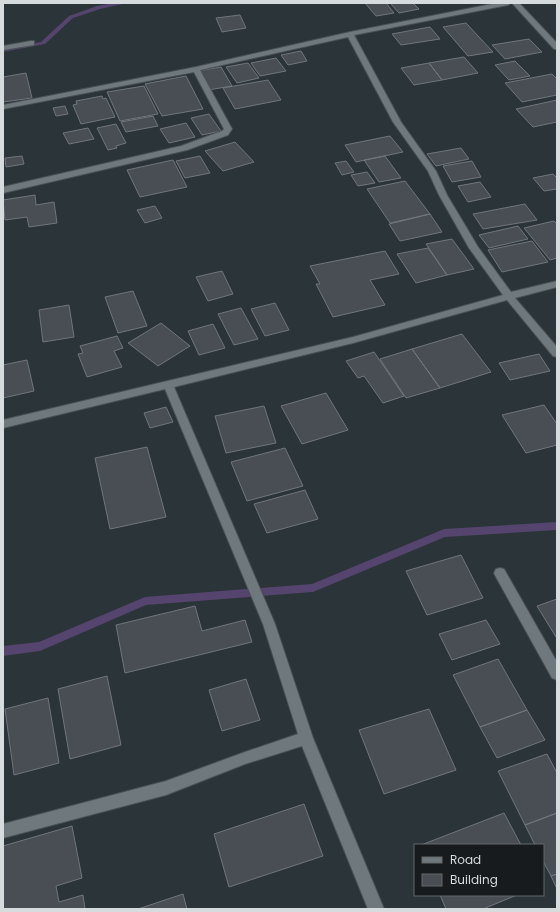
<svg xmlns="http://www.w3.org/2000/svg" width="560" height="912" viewBox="0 0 560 912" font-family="Poppins,sans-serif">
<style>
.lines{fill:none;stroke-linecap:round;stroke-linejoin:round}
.stream{fill:#54446e;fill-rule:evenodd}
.building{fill:#494e55;stroke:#71767e}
.minor-casing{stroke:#4a5154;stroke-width:2}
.minor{fill:#6f797d;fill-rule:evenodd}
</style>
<rect width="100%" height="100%" fill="#2b3438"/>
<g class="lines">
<!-- stream -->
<path class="stream" d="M 113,3 L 127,3 L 100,9 L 73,18 L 45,44 L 3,52 L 3,48 L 41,42 L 69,16 L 97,6 Z
M 557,522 L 557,530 L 445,537 L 313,592 L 146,605 L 40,651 L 3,656 L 3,646 L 39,642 L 145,597 L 312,584 L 444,529 Z"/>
</g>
<!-- building -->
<path class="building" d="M 365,3 L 386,3 L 394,13 L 376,16 Z
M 390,3 L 413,3 L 419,9 L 399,13 Z
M 240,15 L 246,28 L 222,32 L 216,18 Z
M 466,23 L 493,52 L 468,56 L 443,27 Z
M 430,27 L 440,39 L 401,45 L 392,34 Z
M 529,39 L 542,52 L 505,59 L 492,45 Z
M 301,51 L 307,61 L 288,65 L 281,55 Z
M 464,57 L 478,73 L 442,80 L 429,63 Z
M 276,58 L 286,71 L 260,76 L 251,63 Z
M 515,61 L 530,76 L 509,80 L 495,65 Z
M 248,63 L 259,78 L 237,83 L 226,67 Z
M 429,63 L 442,80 L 414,85 L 401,68 Z
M 221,67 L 232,86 L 208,90 L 197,71 Z
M 26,73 L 32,98 L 3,102 L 3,77 Z
M 552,74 L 557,79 L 557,95 L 522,102 L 505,83 Z
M 186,76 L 203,109 L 162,116 L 145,84 Z
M 268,80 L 281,100 L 235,109 L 223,88 Z
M 144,86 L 158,114 L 120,121 L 107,92 Z
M 102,96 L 103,99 L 106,98 L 115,117 L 81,124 L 73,105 L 77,104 L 76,101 Z
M 557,100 L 557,122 L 533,127 L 516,109 Z
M 65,106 L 68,114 L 56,116 L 53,108 Z
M 209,114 L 221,131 L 202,135 L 191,118 Z
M 153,116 L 158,126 L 126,132 L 121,122 Z
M 186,123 L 195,137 L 169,143 L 160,129 Z
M 116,124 L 126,143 L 116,146 L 117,148 L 108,150 L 97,128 Z
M 88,128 L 94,139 L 69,144 L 63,133 Z
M 390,136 L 403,152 L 356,162 L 345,145 Z
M 235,142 L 254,162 L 223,171 L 205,151 Z
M 461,148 L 469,159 L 436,166 L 427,154 Z
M 22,156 L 24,164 L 6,167 L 5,158 Z
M 200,156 L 210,173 L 185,178 L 176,161 Z
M 385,156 L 401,178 L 379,182 L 364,160 Z
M 173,160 L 187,187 L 140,197 L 127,170 Z
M 346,161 L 354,172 L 342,175 L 335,163 Z
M 472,161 L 481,177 L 452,182 L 443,166 Z
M 367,172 L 375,183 L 358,186 L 351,175 Z
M 553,174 L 557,178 L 557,189 L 544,191 L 533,178 Z
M 405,181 L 430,214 L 390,223 L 367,189 Z
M 480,182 L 491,197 L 468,202 L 458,186 Z
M 35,195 L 36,205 L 54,202 L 57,223 L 29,227 L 27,217 L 5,220 L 3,200 Z
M 525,204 L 537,220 L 483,229 L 473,214 Z
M 155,206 L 162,218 L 145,223 L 137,210 Z
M 430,214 L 442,232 L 400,241 L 389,224 Z
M 554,221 L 557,224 L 557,258 L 550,260 L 524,228 Z
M 518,226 L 528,239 L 489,248 L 479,235 Z
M 452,239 L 474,269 L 447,275 L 426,244 Z
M 532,241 L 548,262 L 502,272 L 488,250 Z
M 428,248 L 447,275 L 416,283 L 397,254 Z
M 385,251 L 399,274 L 370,280 L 385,305 L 333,317 L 316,284 L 320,284 L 310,266 Z
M 222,271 L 233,294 L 208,301 L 196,277 Z
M 133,291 L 147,326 L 118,333 L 105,297 Z
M 275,303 L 289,330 L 265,336 L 251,309 Z
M 69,305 L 74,337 L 43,342 L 39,310 Z
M 241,308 L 258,339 L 234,345 L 218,314 Z
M 161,323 L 190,346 L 158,366 L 128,343 Z
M 213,324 L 225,348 L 199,355 L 188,331 Z
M 462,334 L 491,372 L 440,388 L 412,349 Z
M 117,336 L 123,348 L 114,351 L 122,367 L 87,377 L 78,354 L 83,353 L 80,346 Z
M 412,349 L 440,388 L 406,398 L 380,359 Z
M 374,352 L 404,396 L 383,403 L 364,376 L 358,378 L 346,361 Z
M 539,354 L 550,371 L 510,380 L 499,363 Z
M 27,360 L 34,391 L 3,398 L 3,365 Z
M 326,393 L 348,430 L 302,444 L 281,406 Z
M 544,405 L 557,424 L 557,445 L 526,453 L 502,415 Z
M 264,406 L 276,443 L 226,453 L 215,416 Z
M 166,407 L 173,422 L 150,428 L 144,413 Z
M 147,447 L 166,517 L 110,529 L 95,458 Z
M 285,448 L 303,486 L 247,501 L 231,462 Z
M 305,490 L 318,519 L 267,533 L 254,504 Z
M 461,555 L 483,598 L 427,615 L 406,571 Z
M 557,599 L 557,637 L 556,637 L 537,606 Z
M 195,606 L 202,631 L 245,620 L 252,642 L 125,673 L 116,625 Z
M 486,620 L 500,644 L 452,660 L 439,634 Z
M 498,659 L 527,710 L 480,727 L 453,675 Z
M 107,676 L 121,745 L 70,759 L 58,689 Z
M 246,679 L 260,720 L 222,731 L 209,690 Z
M 48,698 L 59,763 L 14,775 L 5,709 Z
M 429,709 L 456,770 L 384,794 L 359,730 Z
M 527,710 L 545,740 L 497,758 L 480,727 Z
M 547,754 L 557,773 L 557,813 L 525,825 L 498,771 Z
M 304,804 L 323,856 L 229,887 L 214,834 Z
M 504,813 L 521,845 L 421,845 Z
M 557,813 L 557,874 L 551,876 L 543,861 L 543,845 L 535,845 L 525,825 Z
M 72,826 L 82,878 L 56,886 L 59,902 L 83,895 L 85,909 L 3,909 L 3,846 Z
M 557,874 L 557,889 L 551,876 Z
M 183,894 L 187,909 L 138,909 Z
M 440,895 L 517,895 L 483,909 L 446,909 Z"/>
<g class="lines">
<defs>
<path id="minor" d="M 497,3 L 511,3 L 508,5 L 354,35 L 401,122 L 436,171 L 447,195 L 478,247 L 511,292 L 557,281 L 557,287 L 515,298 L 557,347 L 557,357 L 553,356 L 507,300 L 353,343 L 174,387 L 275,624 L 313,738 L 384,909 L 368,909 L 302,746 L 245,764 L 166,795 L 3,838 L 3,824 L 166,781 L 245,752 L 298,734 L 263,624 L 165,389 L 3,428 L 3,420 L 353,337 L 503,295 L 469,248 L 439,195 L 428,171 L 393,122 L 348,37 L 200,70 L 232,129 L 228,135 L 187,150 L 3,193 L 3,187 L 181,146 L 222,131 L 224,129 L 194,72 L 3,109 L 3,105 L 196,67 L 350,32 Z
M 512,3 L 519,3 L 557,43 L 557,49 L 554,49 Z
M 31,41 L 34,41 L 34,45 L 3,50 L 3,46 Z
M 500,568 L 504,569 L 557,662 L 557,680 L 552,678 L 496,577 L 494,573 L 496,569 Z"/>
</defs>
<!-- minor casing -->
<use href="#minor" class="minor-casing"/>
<!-- minor -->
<use href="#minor" class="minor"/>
</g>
<!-- border -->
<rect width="560" height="912" fill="none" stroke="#d6dbdd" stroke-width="8"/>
<!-- legend -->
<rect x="414" y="844" width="130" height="52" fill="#171b1d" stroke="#63686a"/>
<rect x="422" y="857" width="20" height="6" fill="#6f797d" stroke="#63686a"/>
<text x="450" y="864" font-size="12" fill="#d6dbdd">Road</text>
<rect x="422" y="874" width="20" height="12" fill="#494e55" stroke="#63686a"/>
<text x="450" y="884" font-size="12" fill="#d6dbdd">Building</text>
</svg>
